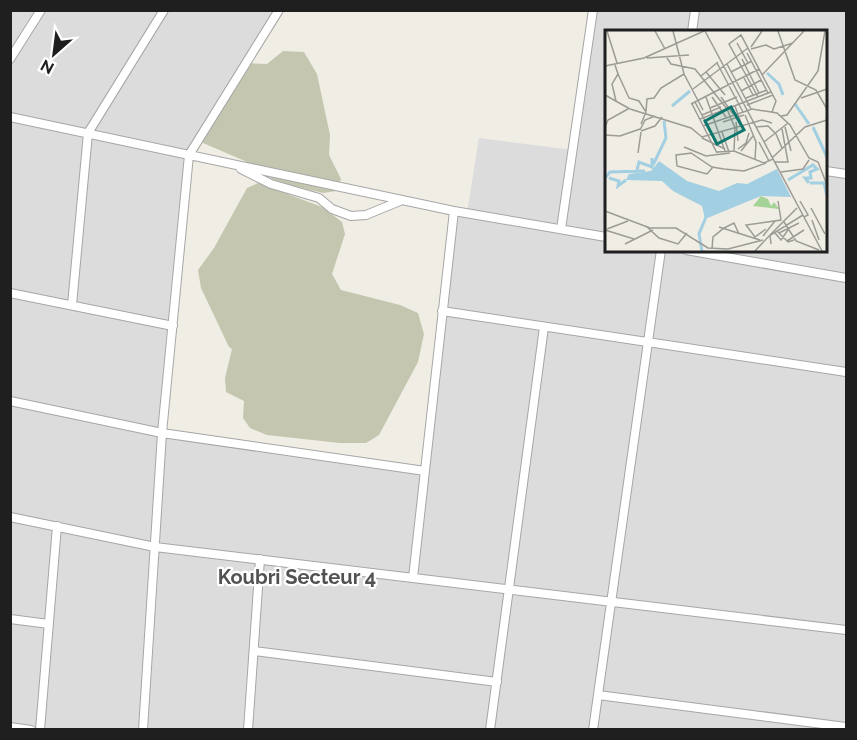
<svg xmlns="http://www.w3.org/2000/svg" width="857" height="740" viewBox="0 0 857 740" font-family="Raleway,sans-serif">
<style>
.residential{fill:#dddcdc;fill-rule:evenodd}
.construction{fill:#c4c6af}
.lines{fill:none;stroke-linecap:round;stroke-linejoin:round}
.minor-casing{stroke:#a6a6a6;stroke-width:10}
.minor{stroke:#fff;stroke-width:8}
.labels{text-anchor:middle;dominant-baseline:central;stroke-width:4.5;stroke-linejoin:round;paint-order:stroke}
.quarter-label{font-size:20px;font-weight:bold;fill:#525252;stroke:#fff}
.inset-river{fill:none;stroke:#a2cfe1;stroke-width:3}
.inset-road{fill:none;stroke:#9c9b95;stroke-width:1.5}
.view{fill:#0f766e;fill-opacity:0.15;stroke:#0f766e;stroke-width:3}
.inset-edge{fill:none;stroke:#1f1f1f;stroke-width:3}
</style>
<rect width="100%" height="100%" fill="#f0ede4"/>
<!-- residential -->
<path class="residential" d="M 10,11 L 279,11 L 189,155 L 163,432 L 424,471 L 454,211 L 467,213 L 479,138 L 573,150 L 593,11 L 846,11 L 846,729 L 11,729 ZM 606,32 L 826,32 L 826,250 L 606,250 Z"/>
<!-- construction -->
<path class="construction" d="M 283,51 L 304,52 L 317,74 L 330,135 L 329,155 L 341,179 L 336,191 L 323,193 L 277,182 L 245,161 L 203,143 L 201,136 L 246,63 L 267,64 Z
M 258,183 L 322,207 L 342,222 L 345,234 L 332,274 L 341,290 L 400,305 L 418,313 L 424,334 L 418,362 L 379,435 L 366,443 L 340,443 L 267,435 L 250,428 L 243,418 L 244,401 L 226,392 L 225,378 L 232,349 L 229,347 L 201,288 L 198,270 L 214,248 L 247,188 Z"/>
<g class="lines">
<defs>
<path id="minor" d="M 692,32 L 695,10
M 10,59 L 41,10
M 10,117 L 454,211 L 606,237
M 241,169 L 271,184 L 319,198 L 332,209 L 351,216 L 366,215 L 400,201
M 826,171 L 846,174
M 561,229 L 593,10
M 686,250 L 846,278
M 10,293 L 173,326
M 72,305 L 88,133 L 164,10
M 442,311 L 846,372
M 10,401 L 162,433 L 425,471
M 10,517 L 155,547 L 846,630
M 413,578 L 454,211
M 10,619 L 49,624
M 254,651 L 497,682
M 598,695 L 846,727
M 10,727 L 31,730
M 40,730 L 57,526
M 143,730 L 162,433 L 189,155 L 279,10
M 248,730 L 260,559
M 490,730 L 544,327
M 593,730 L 661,250"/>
</defs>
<!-- minor casing -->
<use href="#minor" class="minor-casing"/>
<!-- minor -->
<use href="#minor" class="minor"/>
</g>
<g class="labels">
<!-- quarter labels -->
<g class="quarter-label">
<text x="297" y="577">Koubri Secteur 4</text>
</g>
</g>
<!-- overview -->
<g transform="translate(605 30)">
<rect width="222" height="222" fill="#f0ede4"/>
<path d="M 156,166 L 163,169 L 166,176 L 169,172 L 174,179 L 148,176 Z" fill="#a5d296"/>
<path d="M 54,131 L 82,151 L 114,161 L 132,153 L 142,154 L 172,139 L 186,167 L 156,166 L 100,189 L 97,176 L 68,161 L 57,151 L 21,150 L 24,144 L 46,141 Z" fill="#a2cfe1"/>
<path class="inset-river" d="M 162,43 L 174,54 L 178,65M 190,74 L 204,94M 67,76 L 85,61M 208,97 L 222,127M 48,135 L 61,108 L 59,91M 32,140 L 34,132 L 47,137 L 47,128M 0,148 L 5,142 L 40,141M 4,148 L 14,151 L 13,156 L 21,150M 183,150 L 208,135 L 212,139 L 205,142 L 206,148 L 200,148 L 204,153M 205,153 L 219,153 L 222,166M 97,221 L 94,204 L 101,187"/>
<path class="inset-road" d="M 2,1 L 12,33M 50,1 L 60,19M 68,1 L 79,44 L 98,80M 100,1 L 217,221M 173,1 L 190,50 L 211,60 L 222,79M 132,13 L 143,33M 146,17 L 157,1M 146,19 L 161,15 L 169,19 L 188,13M 142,23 L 163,63M 42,28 L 84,25M 62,28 L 66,34 L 90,39 L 122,79 L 130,98 L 129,121M 137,29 L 154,63M 112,33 L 138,82M 122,34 L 146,79M 10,35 L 13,44 L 7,54 L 11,71M 0,36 L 39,28 L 99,1M 101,42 L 120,65M 126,42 L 147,31M 13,44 L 24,68 L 34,71 L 41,82 L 36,94M 157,45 L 199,1M 96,46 L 113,32M 139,48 L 148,65M 88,59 L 143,18M 136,61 L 156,50M 0,65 L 25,79 L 86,98 L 97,107 L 157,90 L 167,93M 101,67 L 120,121M 107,67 L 121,87M 116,67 L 128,84M 153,67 L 124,14 L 136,5 L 171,71 L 167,82M 141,68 L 162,60M 196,68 L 222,59M 90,72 L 106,102M 86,74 L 154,39M 87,74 L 112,123M 142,75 L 168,65M 130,76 L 137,96M 105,78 L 132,67M 41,81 L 42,69 L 49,68 L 56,58 L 79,44M 97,85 L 116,77M 140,85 L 151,112 L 150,130M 176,86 L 182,85 L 213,41 L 220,1M 95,89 L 166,62M 118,92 L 139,85M 131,92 L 133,111M 98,96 L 147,79 L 172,83 L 185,95 L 204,128 L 213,132 L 222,155M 0,97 L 3,90 L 23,79M 151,97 L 163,96 L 171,104 L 177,118M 180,97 L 186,121M 35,100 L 40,90 L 50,86M 36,101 L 50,96 L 57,87M 117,102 L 124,122M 0,105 L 15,106 L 35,99M 97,108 L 120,119M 154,112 L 164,131M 159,112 L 183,93M 79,117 L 101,126 L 125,123M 133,119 L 141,113 L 144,103M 136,121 L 148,106M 112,122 L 129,121 L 159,133 L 168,129M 33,123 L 36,102M 86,123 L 107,137 L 119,139 L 139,141 L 161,133M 87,123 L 71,125 L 72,136 L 102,144 L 108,137M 167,128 L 200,97 L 222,90M 169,132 L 183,132 L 177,99M 176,142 L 198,139 L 204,130M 195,171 L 203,185 L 199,187M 206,178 L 220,204M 0,181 L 45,198 L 71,198 L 103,218 L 123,219 L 158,210M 207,190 L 214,210M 179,192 L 191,211 L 214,220M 41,196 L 54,208 L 73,214 L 82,203M 114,197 L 155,210M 2,199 L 23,191M 161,199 L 150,207 L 141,195 L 176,190 L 173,171M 0,200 L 29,209M 172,201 L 183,212 L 189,210M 170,203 L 176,210 L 183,200M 174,203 L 194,193M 158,206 L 170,191M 182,211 L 199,200M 20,214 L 48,200M 166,214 L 165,205 L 192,178M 107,219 L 108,207 L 119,198 L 129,193 L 134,204M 150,221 L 164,206 L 198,185"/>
<path class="view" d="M 126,77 L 139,100 L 112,114 L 100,91 Z"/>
<rect width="222" height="222" class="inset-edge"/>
</g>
<!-- border -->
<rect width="857" height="740" fill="none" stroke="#1f1f1f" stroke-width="24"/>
<!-- north arrow -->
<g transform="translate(54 54) rotate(208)" stroke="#ffffff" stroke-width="4.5" paint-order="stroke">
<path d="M0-4.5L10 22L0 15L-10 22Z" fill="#1f1f1f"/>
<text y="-9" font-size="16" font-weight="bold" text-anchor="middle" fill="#1f1f1f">N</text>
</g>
</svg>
